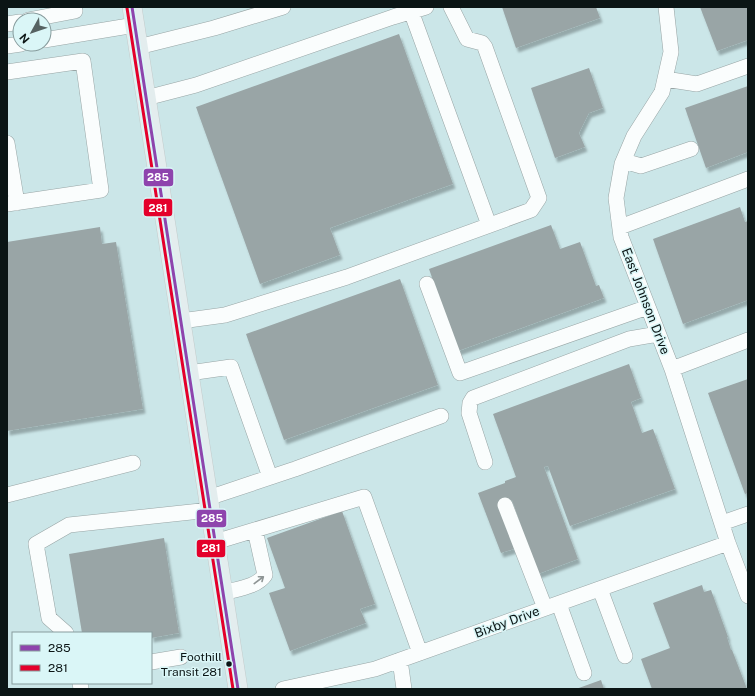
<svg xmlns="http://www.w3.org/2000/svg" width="755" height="696" viewBox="0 0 755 696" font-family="'Public Sans',sans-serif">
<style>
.built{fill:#cbe6e8;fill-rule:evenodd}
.building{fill:#99a5a6;filter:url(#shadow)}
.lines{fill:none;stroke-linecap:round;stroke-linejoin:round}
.minor-casing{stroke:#98a5a5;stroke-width:16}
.major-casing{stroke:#c3cbcb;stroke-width:20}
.minor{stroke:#fafdfd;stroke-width:15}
.major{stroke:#e3edee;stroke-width:19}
.bus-1-casing{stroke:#daf6f7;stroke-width:6}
.bus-2-casing{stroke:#daf6f7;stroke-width:6}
.bus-1{stroke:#8e44ad;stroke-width:3}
.bus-2{stroke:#e4002b;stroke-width:3}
.oneway{stroke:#8e9595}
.bus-dot{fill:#0b1515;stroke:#daf6f7;stroke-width:1.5}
.labels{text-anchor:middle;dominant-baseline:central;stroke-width:3;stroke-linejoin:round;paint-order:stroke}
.bus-label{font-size:12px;fill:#0b1515;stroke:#daf6f7;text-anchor:end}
.street-label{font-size:13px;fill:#0b1515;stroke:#daf6f7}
.line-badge{stroke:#daf6f7;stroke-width:1.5}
.badge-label{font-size:11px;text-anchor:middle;font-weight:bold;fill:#fff}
</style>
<defs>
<filter id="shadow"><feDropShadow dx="2.5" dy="4.5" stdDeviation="1" flood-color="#0004"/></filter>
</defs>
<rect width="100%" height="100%" fill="#e0f0f1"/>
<!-- built -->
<path class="built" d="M 7,7 L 748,7 L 748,689 L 7,689 ZM 20,20 L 44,20 L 44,44 L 20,44 ZM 13,633 L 151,633 L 151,683 L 13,683 Z"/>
<!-- building -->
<path class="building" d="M 502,7 L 596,7 L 600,18 L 516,48 Z
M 700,7 L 748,7 L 748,40 L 717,51 Z
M 399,34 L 453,184 L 330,228 L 340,255 L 260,284 L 196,107 Z
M 589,68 L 603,108 L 589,113 L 579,133 L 585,147 L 555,158 L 531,88 Z
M 748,86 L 748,152 L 706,168 L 685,108 Z
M 740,207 L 745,222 L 748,221 L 748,300 L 683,324 L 653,239 Z
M 551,225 L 560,249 L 580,242 L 596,286 L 599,285 L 604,298 L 458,351 L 429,269 Z
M 100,227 L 102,244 L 116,242 L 143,409 L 7,431 L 7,242 Z
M 400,279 L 438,385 L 284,440 L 246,334 Z
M 629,364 L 641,398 L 631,402 L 642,433 L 653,429 L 675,489 L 570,526 L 548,466 L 544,467 L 578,559 L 538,574 L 512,500 L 499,505 L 514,549 L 501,553 L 478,493 L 505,483 L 505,481 L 516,477 L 493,414 Z
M 748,379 L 748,493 L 745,494 L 708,393 Z
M 342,511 L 375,604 L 360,609 L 366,623 L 290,651 L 269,593 L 285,588 L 267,538 Z
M 164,538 L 179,633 L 151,638 L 151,633 L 82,633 L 69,554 Z
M 702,585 L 704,592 L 711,590 L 728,637 L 727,637 L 731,650 L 732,650 L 747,689 L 652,689 L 641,659 L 670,648 L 653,603 Z
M 601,680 L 604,689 L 576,689 Z"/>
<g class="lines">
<defs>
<path id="minor" d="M 666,7 L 671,52 L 662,92 L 634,136 L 622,164 L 616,198 L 621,237 L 672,369 L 728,543 L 748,596
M 411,11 L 489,225
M 28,20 L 75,11 L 74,7
M 7,24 L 20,22
M 44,40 L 135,25
M 7,46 L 21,44
M 138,47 L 214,28 L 283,7
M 7,72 L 83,61 L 101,190 L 7,204
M 665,79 L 697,84 L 748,66
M 146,98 L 196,85 L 393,17 L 426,7
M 7,143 L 17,203
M 624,161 L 641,166 L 691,149
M 620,227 L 748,179
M 427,284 L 460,373 L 648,307
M 181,321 L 225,315 L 347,277 L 531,210 L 539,198 L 485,47 L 482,43 L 467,39 L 451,7
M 672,369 L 748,340
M 189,373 L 231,367 L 270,477
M 485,462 L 469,413 L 470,403 L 473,398 L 629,339 L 658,334
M 7,495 L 133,463
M 208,498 L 295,469 L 441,416
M 505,505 L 545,608
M 722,523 L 748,514
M 215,542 L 364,497 L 420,653
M 600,589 L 625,656
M 223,593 C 236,589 257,587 265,575 L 255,530
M 559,604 L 584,673
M 66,633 L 49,618 L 36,544 L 69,525 L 210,510
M 400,660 L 404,689
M 151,662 L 181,657
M 80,683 L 81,689
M 283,689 L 375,669 L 728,543"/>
<path id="major" d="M 132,7 L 238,689"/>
</defs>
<!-- minor casing -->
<use href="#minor" class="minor-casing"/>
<!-- major casing -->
<use href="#major" class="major-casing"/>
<!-- minor -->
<use href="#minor" class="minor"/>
<!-- major -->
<use href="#major" class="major"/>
<defs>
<path id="bus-1" d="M 132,7 L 238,689"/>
<path id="bus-2" d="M 127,8 L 233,689"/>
</defs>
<!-- bus-1 casing -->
<use href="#bus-1" class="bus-1-casing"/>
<!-- bus-2 casing -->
<use href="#bus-2" class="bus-2-casing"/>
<!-- bus-1 -->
<use href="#bus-1" class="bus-1"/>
<!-- bus-2 -->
<use href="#bus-2" class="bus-2"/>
</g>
<!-- one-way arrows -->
<defs><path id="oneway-shaft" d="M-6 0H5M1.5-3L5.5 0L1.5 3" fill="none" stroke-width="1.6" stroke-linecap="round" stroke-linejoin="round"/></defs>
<use class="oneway" href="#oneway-shaft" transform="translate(259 580) rotate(-37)"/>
<!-- markers -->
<circle class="bus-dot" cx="229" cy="664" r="3.5"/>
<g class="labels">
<!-- bus labels -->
<g class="bus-label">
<text x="222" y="657">Foothill<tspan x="222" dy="15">Transit 281</tspan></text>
</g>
<!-- street labels -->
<g class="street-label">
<text transform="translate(646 301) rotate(69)">East Johnson Drive</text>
<text transform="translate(507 622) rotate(-20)">Bixby Drive</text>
</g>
</g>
<g class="line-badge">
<rect x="143" y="168" width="31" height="19" rx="4" fill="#8e44ad"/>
<rect x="143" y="198" width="30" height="19" rx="4" fill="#e4002b"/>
<rect x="196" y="509" width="31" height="19" rx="4" fill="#8e44ad"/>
<rect x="196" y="539" width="30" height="19" rx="4" fill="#e4002b"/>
</g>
<g class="badge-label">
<text x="158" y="181">285</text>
<text x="158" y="212">281</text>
<text x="212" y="522">285</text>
<text x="211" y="552">281</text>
</g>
<!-- border -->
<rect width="755" height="696" fill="none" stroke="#0b1515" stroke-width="16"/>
<!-- legend -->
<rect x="12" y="632" width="140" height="52" fill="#daf6f7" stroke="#879c9d"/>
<rect x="20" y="645" width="20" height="6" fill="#8e44ad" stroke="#879c9d"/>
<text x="48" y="652" font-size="12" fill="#0b1515">285</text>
<rect x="20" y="665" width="20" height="6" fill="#e4002b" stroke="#879c9d"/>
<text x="48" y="672" font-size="12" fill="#0b1515">281</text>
<!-- north arrow -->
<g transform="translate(32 32) rotate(230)"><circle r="19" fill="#daf6f7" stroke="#879c9d"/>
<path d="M0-3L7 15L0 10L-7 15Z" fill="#566262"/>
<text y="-6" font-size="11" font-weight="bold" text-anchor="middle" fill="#0b1515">N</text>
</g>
</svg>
